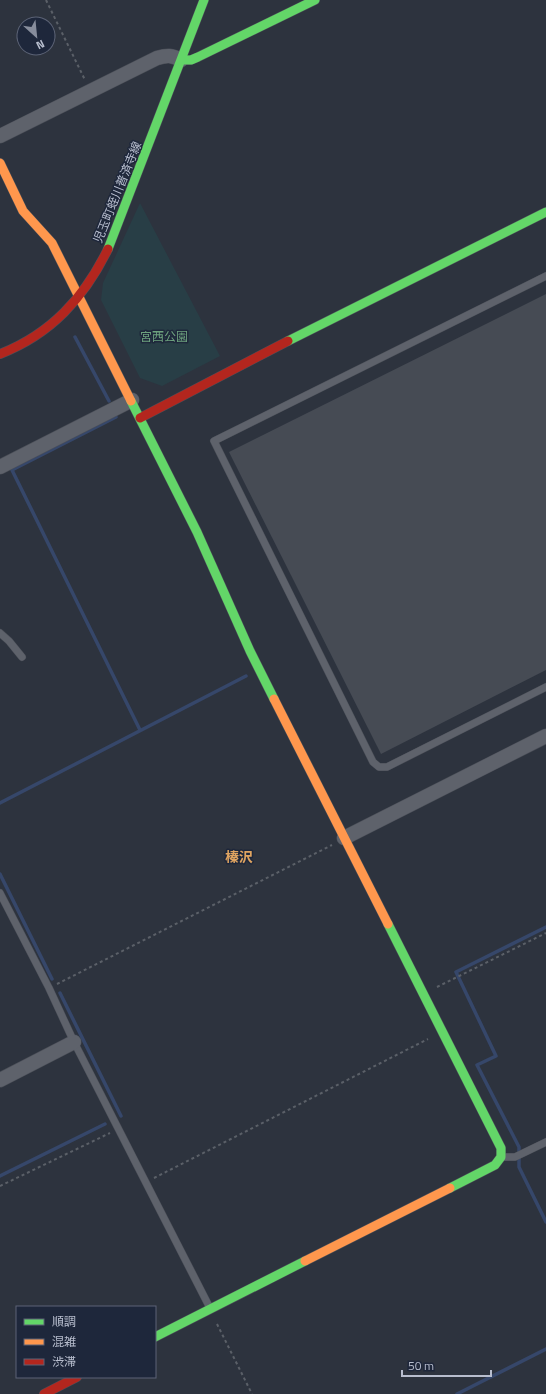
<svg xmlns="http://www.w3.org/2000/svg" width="546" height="1394" viewBox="0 0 546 1394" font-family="'Titillium Web','Noto Sans JP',sans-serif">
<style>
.green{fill:#283e46}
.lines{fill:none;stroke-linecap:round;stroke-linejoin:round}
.stream{stroke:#36476a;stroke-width:3.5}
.building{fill:#464b54}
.lane-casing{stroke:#4b4f58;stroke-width:8}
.street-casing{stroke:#4b4f58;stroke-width:15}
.fast-casing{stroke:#4b4f58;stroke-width:10}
.slow-casing{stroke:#4b4f58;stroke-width:10}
.jam-casing{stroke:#4b4f58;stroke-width:10}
.path{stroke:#5b6068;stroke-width:2;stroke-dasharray:3 3;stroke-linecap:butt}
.lane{stroke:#5e626b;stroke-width:7}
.street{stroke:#5e626b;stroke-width:14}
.fast{stroke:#63d668;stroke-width:9}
.slow{stroke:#ff974d;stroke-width:9}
.jam{stroke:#b3261e;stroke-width:9}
.labels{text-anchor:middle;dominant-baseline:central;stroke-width:3;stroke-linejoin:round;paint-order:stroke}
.street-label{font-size:12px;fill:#b8bece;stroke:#1e273b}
.park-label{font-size:12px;fill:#6da17e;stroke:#1e273b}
.quarter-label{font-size:14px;font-weight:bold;fill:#e0a561;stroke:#1e273b}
</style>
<rect width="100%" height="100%" fill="#2d333e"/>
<!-- green -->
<path class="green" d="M 140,203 L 220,356 L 162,386 L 140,378 L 101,300 L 103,283 Z"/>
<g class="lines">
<!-- stream -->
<path class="stream" d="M 75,337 L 109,401
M 116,417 L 12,470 L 140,730
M 0,803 L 246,676
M 0,874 L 52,979
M 546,927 L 456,972 L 496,1056 L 477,1065 L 519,1147 L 519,1167 L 546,1222
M 60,993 L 121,1116
M 0,1176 L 105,1124
M 457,1394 L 546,1349"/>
</g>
<!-- building -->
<path class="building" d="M 546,294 L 546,670 L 381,754 L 229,452 Z"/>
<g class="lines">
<defs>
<path id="lane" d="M 546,276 L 214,441 L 373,762 L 379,767 L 387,767 L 546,687
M 0,633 L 9,641 L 22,657
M 0,893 L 49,988 L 74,1042 L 210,1308
M 502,1157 L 515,1157 L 546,1142"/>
<path id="street" d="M 0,136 L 157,58 C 167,55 172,55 181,60
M 0,467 L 132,400
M 344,838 L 546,736
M 0,1080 L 74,1042"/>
<path id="fast" d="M 181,60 L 191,60 L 198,57 L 315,0
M 108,249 L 204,0
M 288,341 L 546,212
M 131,401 L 197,532 L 250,651 L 274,699
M 388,924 L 501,1148 L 501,1157 L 495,1165 L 450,1188
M 155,1337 L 305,1261"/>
<path id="slow" d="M 0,163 L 23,211 L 52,243 L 131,401
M 274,699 L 388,924
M 305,1261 L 450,1188"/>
<path id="jam" d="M 0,354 C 51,334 84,298 108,249
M 140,418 L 288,341
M 44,1394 L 77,1377"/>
</defs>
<!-- lane casing -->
<use href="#lane" class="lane-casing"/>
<!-- street casing -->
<use href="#street" class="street-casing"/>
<!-- fast casing -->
<use href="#fast" class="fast-casing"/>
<!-- slow casing -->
<use href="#slow" class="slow-casing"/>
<!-- jam casing -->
<use href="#jam" class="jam-casing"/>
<!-- path -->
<path class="path" d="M 46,0 L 85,80
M 57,984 L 332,845
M 437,987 L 546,933
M 154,1178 L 428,1039
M 0,1186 L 110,1133
M 217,1324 L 252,1394"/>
<!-- lane -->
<use href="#lane" class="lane"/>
<!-- street -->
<use href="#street" class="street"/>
<!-- fast -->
<use href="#fast" class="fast"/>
<!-- slow -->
<use href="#slow" class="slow"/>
<!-- jam -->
<use href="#jam" class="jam"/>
</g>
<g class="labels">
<!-- street labels -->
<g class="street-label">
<text transform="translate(117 192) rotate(-68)">児玉町蛭川普済寺線</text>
</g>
<!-- park labels -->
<g class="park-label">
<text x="164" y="336">宮西公園</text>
</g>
<!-- quarter labels -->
<g class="quarter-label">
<text x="239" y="856">榛沢</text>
</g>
</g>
<!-- legend -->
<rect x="16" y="1306" width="140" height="72" fill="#1e273b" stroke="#5c6376"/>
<rect x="24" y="1319" width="20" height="6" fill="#63d668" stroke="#5c6376"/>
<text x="52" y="1326" font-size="12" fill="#b8bece">順調</text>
<rect x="24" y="1339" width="20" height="6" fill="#ff974d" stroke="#5c6376"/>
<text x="52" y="1346" font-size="12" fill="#b8bece">混雑</text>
<rect x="24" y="1359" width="20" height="6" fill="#b3261e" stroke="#5c6376"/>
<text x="52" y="1366" font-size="12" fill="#b8bece">渋滞</text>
<!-- north arrow -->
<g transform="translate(36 36) rotate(153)"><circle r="19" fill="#1e273b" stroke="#5c6376"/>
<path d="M0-3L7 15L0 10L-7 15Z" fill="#878d9c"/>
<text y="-6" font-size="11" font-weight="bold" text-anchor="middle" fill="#b8bece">N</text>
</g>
<!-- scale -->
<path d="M402 1370v6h89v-6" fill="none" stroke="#b8bece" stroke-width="2"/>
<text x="408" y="1370" font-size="12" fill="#b8bece" stroke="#1e273b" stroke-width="3" paint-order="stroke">50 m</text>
</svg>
